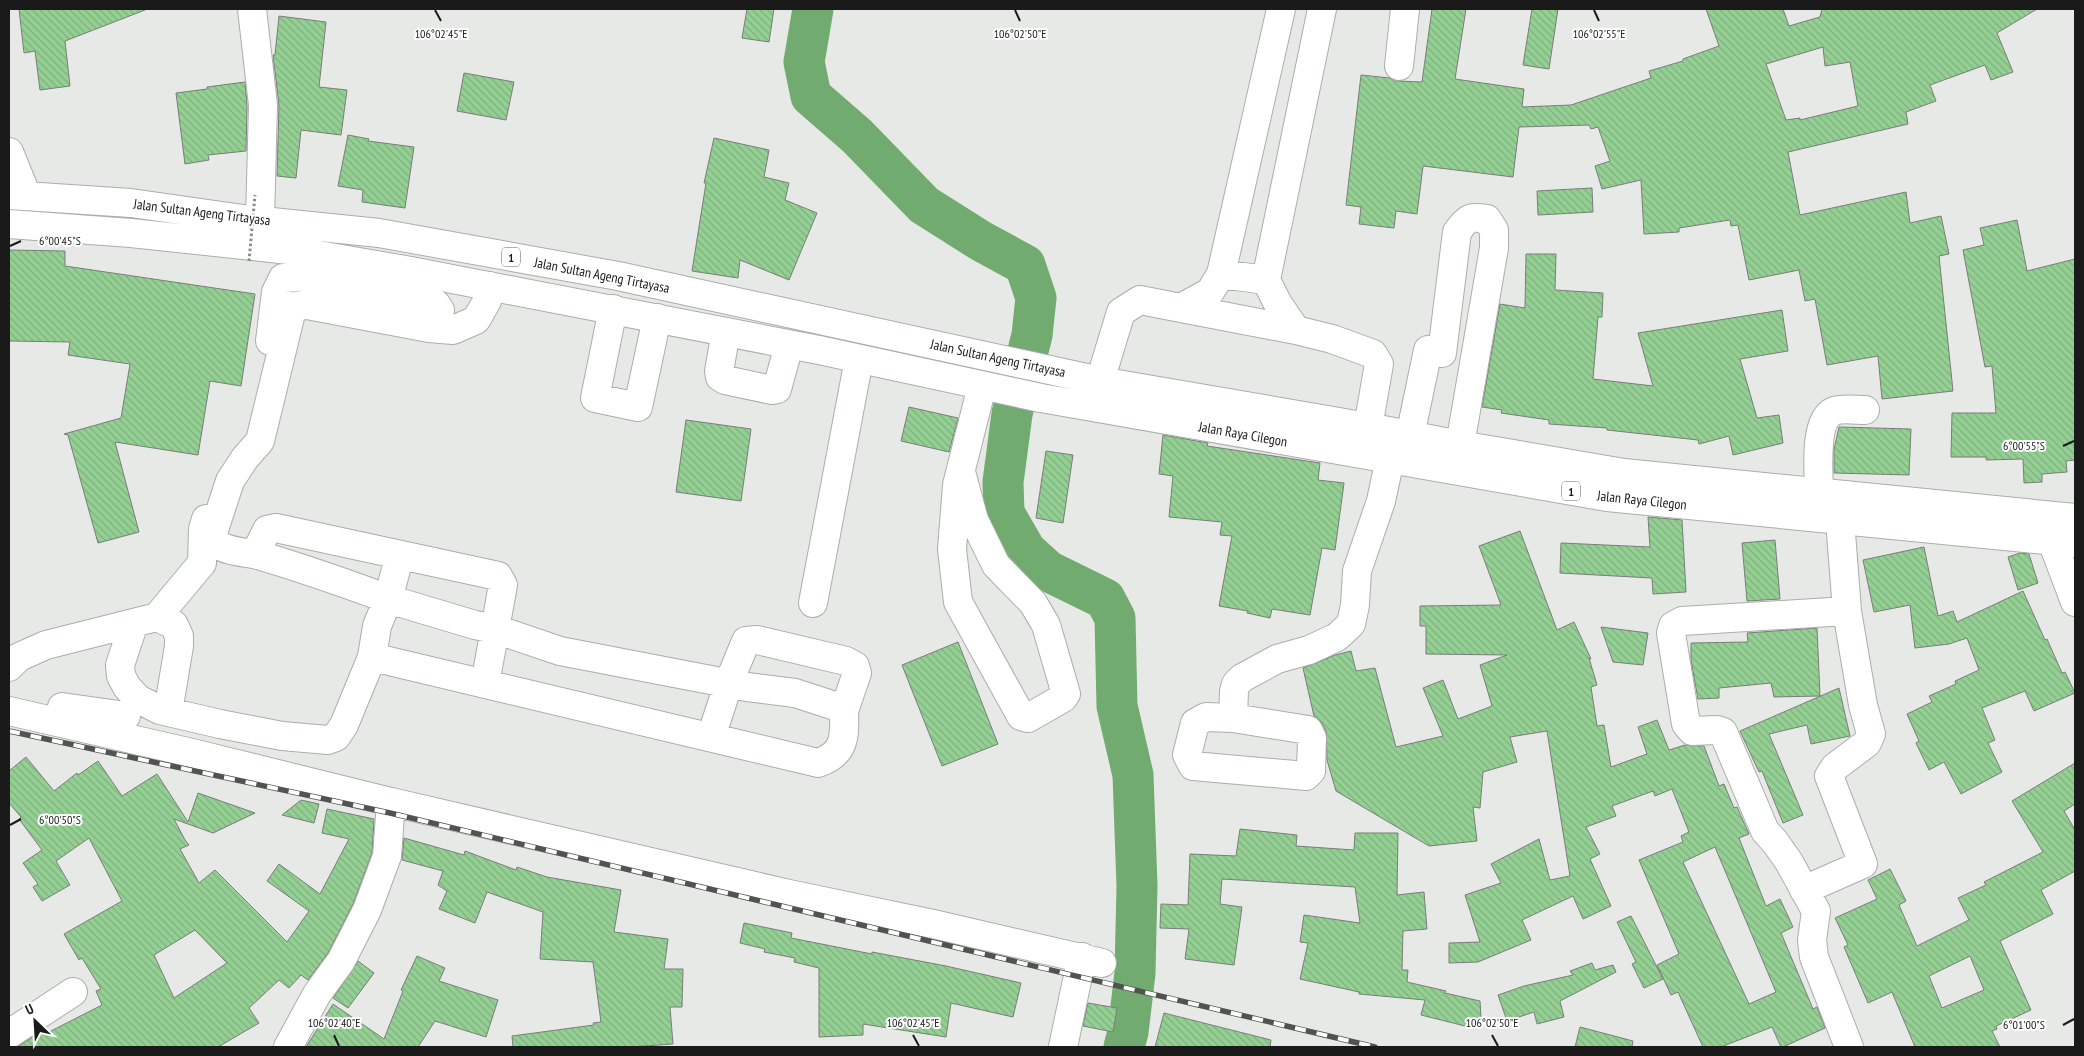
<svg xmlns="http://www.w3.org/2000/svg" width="2084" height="1056" viewBox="0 0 2084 1056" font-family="'PT Sans Narrow',sans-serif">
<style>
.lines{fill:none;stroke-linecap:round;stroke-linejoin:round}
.river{stroke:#71ab70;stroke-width:41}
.building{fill:url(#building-back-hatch);stroke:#7a7d7a;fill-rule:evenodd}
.minor-casing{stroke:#abaeab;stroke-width:30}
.highway-casing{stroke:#abaeab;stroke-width:30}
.minor{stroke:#fff;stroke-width:28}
.highway{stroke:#fff;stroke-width:28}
.rail-casing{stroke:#515351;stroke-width:5.5}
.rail{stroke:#fff;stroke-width:4;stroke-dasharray:11;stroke-linecap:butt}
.path-bridge{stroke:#8b8d8b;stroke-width:3;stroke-dasharray:2.5 2.5;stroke-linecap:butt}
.ticks{fill:none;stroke:#191a19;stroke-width:2}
.labels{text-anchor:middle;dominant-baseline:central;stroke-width:4;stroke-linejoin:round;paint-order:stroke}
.shield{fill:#fff;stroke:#5e5f5e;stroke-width:1}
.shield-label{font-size:12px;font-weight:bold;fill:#191a19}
.street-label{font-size:14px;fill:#191a19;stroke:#fff}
.ticks-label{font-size:12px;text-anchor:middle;fill:#191a19;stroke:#fff;stroke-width:4;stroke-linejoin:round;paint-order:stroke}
</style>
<defs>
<pattern id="building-back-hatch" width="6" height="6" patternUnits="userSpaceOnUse" patternTransform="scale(1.25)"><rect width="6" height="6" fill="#94cf93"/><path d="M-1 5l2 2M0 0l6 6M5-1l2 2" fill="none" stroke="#7fb17e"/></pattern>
</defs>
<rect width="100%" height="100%" fill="#e6e9e6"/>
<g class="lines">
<!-- river -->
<path class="river" d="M 813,9 L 804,62 L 811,96 L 857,136 L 924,205 L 981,241 L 1025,265 L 1036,298 L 1032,335 L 1012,414 L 1003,482 L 1004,513 L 1026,551 L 1048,571 L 1105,599 L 1115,618 L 1117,706 L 1133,775 L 1137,886 L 1135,973 L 1128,1032 L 1124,1047"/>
</g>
<!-- building -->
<path class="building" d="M 19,9 L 145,9 L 145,10 L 65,41 L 70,86 L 40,90 L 35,51 L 24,53 Z
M 747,9 L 774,9 L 769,42 L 742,38 Z
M 1432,9 L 1466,9 L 1455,79 L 1524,89 L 1522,107 L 1571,105 L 1651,78 L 1649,71 L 1683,61 L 1683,59 L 1719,46 L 1706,9 L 1783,9 L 1789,26 L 1820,17 L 1822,9 L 2037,9 L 1997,33 L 2013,72 L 1991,80 L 1985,65 L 1930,85 L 1936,101 L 1906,112 L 1908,124 L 1788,152 L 1800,215 L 1906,192 L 1910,223 L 1941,216 L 1949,254 L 1939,256 L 1953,391 L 1882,399 L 1878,356 L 1827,365 L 1815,299 L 1805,301 L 1799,270 L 1749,280 L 1738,225 L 1731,226 L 1730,220 L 1679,228 L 1679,232 L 1644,234 L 1641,180 L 1602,189 L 1595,166 L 1610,161 L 1598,127 L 1591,129 L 1589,125 L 1519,127 L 1513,177 L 1423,166 L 1417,214 L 1396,211 L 1394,228 L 1359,224 L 1361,207 L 1346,205 L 1361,75 L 1390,78 L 1397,81 L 1422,82 ZM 1823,47 L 1825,66 L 1850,62 L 1858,106 L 1800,120 L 1800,118 L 1786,120 L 1766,64 Z
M 1532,9 L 1558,9 L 1549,69 L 1523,65 Z
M 279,16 L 326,22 L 319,87 L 347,90 L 341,135 L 301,130 L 296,178 L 277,176 L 279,105 L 273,55 L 275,55 Z
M 464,73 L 514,82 L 506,120 L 457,111 Z
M 245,82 L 247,106 L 246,151 L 208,155 L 209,160 L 185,164 L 176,93 L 207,89 L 207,87 Z
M 348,135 L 369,139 L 368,141 L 414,147 L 405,208 L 362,202 L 363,190 L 338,186 Z
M 714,138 L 769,150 L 764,177 L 789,183 L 785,200 L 817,213 L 789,280 L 740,260 L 738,278 L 692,271 L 706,183 L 704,183 Z
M 1592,188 L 1593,212 L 1538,215 L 1537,191 Z
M 2017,220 L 2027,271 L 2075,259 L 2075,460 L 2066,461 L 2067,472 L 2042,474 L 2042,482 L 2024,483 L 2023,459 L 1986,460 L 1986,457 L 1951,457 L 1952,413 L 1996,413 L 1992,366 L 1985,367 L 1963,250 L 1984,245 L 1980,228 Z
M 9,250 L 65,251 L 65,266 L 255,294 L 241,386 L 210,381 L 198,455 L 115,442 L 139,532 L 98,543 L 68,435 L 64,434 L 121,418 L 130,364 L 68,355 L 70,342 L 9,341 Z
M 1526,254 L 1556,254 L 1555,290 L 1603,293 L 1602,317 L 1598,317 L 1593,379 L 1653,386 L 1638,333 L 1782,310 L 1788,351 L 1740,359 L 1757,418 L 1779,415 L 1783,443 L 1733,455 L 1729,436 L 1699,444 L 1698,440 L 1607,430 L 1607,428 L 1549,424 L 1549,420 L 1501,413 L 1502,410 L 1482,407 L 1500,304 L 1525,308 Z
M 909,407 L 958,418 L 949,452 L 901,441 Z
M 686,420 L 751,429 L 741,501 L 676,492 Z
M 1839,427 L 1911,429 L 1909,475 L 1834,473 L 1834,449 Z
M 1163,435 L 1208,443 L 1207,446 L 1320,463 L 1318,480 L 1344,483 L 1335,550 L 1322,548 L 1310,615 L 1272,609 L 1270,618 L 1247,613 L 1248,611 L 1219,606 L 1232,536 L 1220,535 L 1222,522 L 1169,517 L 1173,476 L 1159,474 Z
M 1046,451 L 1073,455 L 1063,523 L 1036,518 Z
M 1648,517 L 1682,520 L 1686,592 L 1653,594 L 1652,578 L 1560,573 L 1561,543 L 1650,547 Z
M 1520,531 L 1557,630 L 1574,622 L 1591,659 L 1589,658 L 1597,685 L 1591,687 L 1597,726 L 1604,725 L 1611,767 L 1647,754 L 1638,727 L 1657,720 L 1669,750 L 1685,745 L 1704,746 L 1719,786 L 1724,784 L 1734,808 L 1737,807 L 1749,834 L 1739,838 L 1766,906 L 1780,899 L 1793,927 L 1781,933 L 1813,1009 L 1817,1007 L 1825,1028 L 1783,1047 L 1781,1047 L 1772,1027 L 1721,1047 L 1703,1047 L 1678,992 L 1671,995 L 1657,965 L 1679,954 L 1639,860 L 1683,842 L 1681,836 L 1689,832 L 1672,789 L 1655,796 L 1653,791 L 1612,806 L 1616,816 L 1586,827 L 1600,854 L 1590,859 L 1611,906 L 1583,919 L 1573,896 L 1522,920 L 1531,940 L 1478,962 L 1449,963 L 1449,943 L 1480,942 L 1465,895 L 1501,883 L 1491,864 L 1539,839 L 1550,880 L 1570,876 L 1547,731 L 1510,737 L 1517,762 L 1483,772 L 1480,808 L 1473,807 L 1477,841 L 1429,846 L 1336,791 L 1327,760 L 1326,731 L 1322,723 L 1314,716 L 1303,668 L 1335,655 L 1351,651 L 1356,671 L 1375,668 L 1396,747 L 1443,736 L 1423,688 L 1443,680 L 1458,719 L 1492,706 L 1480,665 L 1507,655 L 1426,654 L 1426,626 L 1420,626 L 1420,606 L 1501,605 L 1479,546 ZM 1715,847 L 1776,992 L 1749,1004 L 1683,862 Z
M 1775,540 L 1780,599 L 1747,601 L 1742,543 Z
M 1924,547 L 1938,616 L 1953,611 L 1957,622 L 2023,591 L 2045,640 L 2047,639 L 2062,673 L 2065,672 L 2075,693 L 2034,711 L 2025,691 L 1982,708 L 1995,740 L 1988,743 L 2002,772 L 1961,794 L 1944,762 L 1929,770 L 1916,743 L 1919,741 L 1907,714 L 1932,702 L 1929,696 L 1956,684 L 1955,681 L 1979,670 L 1967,638 L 1949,644 L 1915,648 L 1910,605 L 1874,612 L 1863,560 Z
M 2020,553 L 2029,554 L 2038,583 L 2018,590 L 2008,557 Z
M 1601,627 L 1648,633 L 1643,665 L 1613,662 Z
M 1817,628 L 1820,696 L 1774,697 L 1771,683 L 1719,688 L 1719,698 L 1698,699 L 1691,660 L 1691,643 L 1748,642 L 1747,633 Z
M 958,642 L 998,744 L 942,766 L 902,665 Z
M 1839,688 L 1850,736 L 1811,744 L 1807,725 L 1769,734 L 1803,815 L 1783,823 L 1762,771 L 1759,772 L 1740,731 Z
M 26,757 L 54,791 L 77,773 L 78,775 L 98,761 L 122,796 L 157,774 L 188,822 L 198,793 L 255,813 L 213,833 L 174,819 L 185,840 L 189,845 L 180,849 L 199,883 L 215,870 L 287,942 L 309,911 L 267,881 L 279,864 L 320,894 L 349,839 L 322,833 L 327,809 L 374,819 L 372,853 L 353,904 L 328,953 L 308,980 L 301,975 L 289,988 L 279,980 L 249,1008 L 259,1023 L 218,1047 L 17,1047 L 47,1028 L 49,1032 L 102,1005 L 96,991 L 101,989 L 82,958 L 79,960 L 64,934 L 122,901 L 89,838 L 56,861 L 70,885 L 42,901 L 33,887 L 38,884 L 23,863 L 42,850 L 19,819 L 21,817 L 9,803 L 9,771 ZM 195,930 L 227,963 L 174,998 L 154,955 Z
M 2075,763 L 2075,804 L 2064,811 L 2075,830 L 2075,871 L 2041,890 L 2053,914 L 2000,941 L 2031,1010 L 1996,1026 L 1997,1029 L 1992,1031 L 2000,1047 L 1915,1047 L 1892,992 L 1868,1003 L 1844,947 L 1848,945 L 1835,918 L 1877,899 L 1868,880 L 1890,869 L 1906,901 L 1899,905 L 1917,946 L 1969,920 L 1958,898 L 1986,885 L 1984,882 L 2043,852 L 2012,801 ZM 1970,956 L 1984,990 L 1942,1008 L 1929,976 Z
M 301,800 L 319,804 L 314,823 L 282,815 Z
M 1240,829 L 1297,835 L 1296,846 L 1354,850 L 1355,833 L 1398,833 L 1397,895 L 1424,892 L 1427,929 L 1403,931 L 1402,970 L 1408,970 L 1407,982 L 1446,991 L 1445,993 L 1480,1001 L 1481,1017 L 1471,1020 L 1469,1027 L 1421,1015 L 1425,1000 L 1359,994 L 1359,992 L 1300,979 L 1308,943 L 1300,942 L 1304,915 L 1360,923 L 1355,887 L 1222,879 L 1220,904 L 1242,907 L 1234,965 L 1185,959 L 1189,929 L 1160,928 L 1161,904 L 1188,905 L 1190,854 L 1236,856 Z
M 404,838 L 464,855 L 465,851 L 516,870 L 517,867 L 547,877 L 621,890 L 614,932 L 668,939 L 664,969 L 683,969 L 682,1007 L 670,1007 L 673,1044 L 630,1047 L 513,1047 L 512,1036 L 594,1025 L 593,1023 L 601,1022 L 593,962 L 540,959 L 543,912 L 487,892 L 475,923 L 439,909 L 447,891 L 438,885 L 443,871 L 402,860 Z
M 1631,916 L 1663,979 L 1644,988 L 1632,964 L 1636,962 L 1617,922 Z
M 744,923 L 792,933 L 791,938 L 872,954 L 872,952 L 946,966 L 1021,983 L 1013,1017 L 951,1003 L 946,1037 L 863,1024 L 863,1035 L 819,1037 L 819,968 L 794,962 L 795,958 L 764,952 L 765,949 L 740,943 Z
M 417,956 L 445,968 L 439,981 L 498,1000 L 486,1037 L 435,1021 L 418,1047 L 306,1047 L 333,1004 L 384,1039 L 403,991 L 401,990 Z
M 358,961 L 374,973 L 348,1008 L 333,998 Z
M 1592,963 L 1595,970 L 1613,965 L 1616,972 L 1560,1001 L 1564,1017 L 1537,1024 L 1534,1012 L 1507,1021 L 1498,995 L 1524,986 L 1573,975 L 1570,971 Z
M 1088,1003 L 1117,1008 L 1113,1032 L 1083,1026 Z
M 1164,1013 L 1271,1040 L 1270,1047 L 1155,1047 Z
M 1580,1027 L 1633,1041 L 1632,1047 L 1575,1047 Z"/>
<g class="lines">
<defs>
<path id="minor" d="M 252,9 L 263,105 L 260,220
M 1322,9 L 1266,280 L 1278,304 L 1296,330 L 1332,339 L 1373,354 L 1379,364 L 1368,427
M 1399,66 L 1405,9
M 9,152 L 27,196
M 1221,274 L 1266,280
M 1181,308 L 1296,330
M 613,309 L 595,398 L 638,407 L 657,318
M 726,332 L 719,371 L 720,377 L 725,380 L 772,390 L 777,389 L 789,345
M 270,341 L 276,292 L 283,278 L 300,277 L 424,299 L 436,304 L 440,310 L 437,322 L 429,328
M 1100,381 L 1121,312 L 1140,300 L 1181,308 L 1210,292 L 1221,274 L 1281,9
M 1410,436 L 1428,350 L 1442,353 L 1457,232 C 1467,218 1470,216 1487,219 L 1494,230 L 1494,248 L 1460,445
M 961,472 L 974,520 L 996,565 L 1033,603 L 1046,625 L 1066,694 L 1063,698 L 1028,718 L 1021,716 L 958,602 L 952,549 L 957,485 L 982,386
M 1819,493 C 1819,474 1813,420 1834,411 C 1841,408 1857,410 1865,410
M 1840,520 L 1847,611 L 1682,621 L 1673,626 L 1671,633 L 1686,724 L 1692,731 L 1717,730 L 1723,732 L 1765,831 L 1775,842 L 1789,862 L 1816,911 L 1812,940 L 1814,957 L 1849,1047
M 2050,520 L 2052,541 L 2075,602
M 255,554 L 267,530 L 276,528 L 498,576 L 503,585 L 485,684
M 400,555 L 388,599 C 345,583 302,568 258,555 C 245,552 228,552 217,544 C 214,541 214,537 213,533 L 230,481 L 245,458 L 260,441 L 291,313 L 296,306 L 307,305 L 429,328 L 453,330 L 476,320 L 487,301 L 489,286
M 813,603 L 859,359
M 157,617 L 202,563 L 203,529 L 206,519
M 134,623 L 120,665 L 121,676 L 127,687 L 138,699 L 160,710 L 220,724 L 282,736 L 328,740 L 336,737 L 344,725 L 372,657 L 377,626 L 388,599 L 475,625 L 495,629 L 560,651 L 747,687 L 795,693 L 835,706 L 844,711 C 845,737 845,754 818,763 L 372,657
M 9,667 L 19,657 L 46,645 L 157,617 L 174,625 L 179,636 L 179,646 L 168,712
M 62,707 L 126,716
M 9,711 L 192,753 L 391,802 L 387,856 L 367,910 L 341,961 L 317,994 L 288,1047
M 1206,717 L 1233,718 L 1308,730 L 1312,738 L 1311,771 L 1306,776 L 1193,766 L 1187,755 L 1195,723 Z
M 1233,718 L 1234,691 L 1236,684 L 1242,678 L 1277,659 L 1309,650 L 1337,637 L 1351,624 L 1355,605 L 1357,571 L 1381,501 L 1390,459
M 711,737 L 729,682 L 746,641 L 757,640 L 846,661 L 855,666 L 857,673 L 844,711
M 391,802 L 789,894 L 933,924 L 1102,963
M 1804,890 L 1863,864 L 1829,776 L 1835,767 L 1867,743 L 1871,734 L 1863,705 L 1847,611
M 9,1034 L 73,992
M 1063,1047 L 1082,957"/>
<path id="highway" d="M 9,195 L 131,203 L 243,219 L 379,233 L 618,276 L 1100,381 L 1368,427 L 1460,445 L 1624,473 L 2075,518
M 9,224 L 131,233 L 289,250 L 411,271 L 819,350 L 1041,398 L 1607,497 L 2075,543"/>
</defs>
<!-- minor casing -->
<use href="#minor" class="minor-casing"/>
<!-- highway casing -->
<use href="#highway" class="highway-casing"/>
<!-- minor -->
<use href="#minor" class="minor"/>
<!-- highway -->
<use href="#highway" class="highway"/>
<defs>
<path id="rail" d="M 9,731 L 390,813 L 1375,1047"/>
</defs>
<!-- rail casing -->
<use href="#rail" class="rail-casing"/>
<!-- rail -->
<use href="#rail" class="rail"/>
<!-- path-bridge -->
<path class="path-bridge" d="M 249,261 L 255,195"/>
</g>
<!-- ticks -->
<path class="ticks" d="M 435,10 L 441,21M 1015,10 L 1020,21M 1594,10 L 1599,21M 10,246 L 21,241M 2063,446 L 2074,441M 10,825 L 21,819M 2063,1025 L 2074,1019M 334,1035 L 339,1046M 913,1035 L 919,1046M 1492,1035 L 1498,1046"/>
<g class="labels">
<!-- shield labels -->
<g class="shield">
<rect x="502" y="247.5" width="18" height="19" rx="4"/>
<rect x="1562" y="481.5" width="18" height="19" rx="4"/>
</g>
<g class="shield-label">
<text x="511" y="257">1</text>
<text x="1571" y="491">1</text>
</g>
<!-- street labels -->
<g class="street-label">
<text transform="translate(202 212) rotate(7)">Jalan Sultan Ageng Tirtayasa</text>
<text transform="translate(602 275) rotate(11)">Jalan Sultan Ageng Tirtayasa</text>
<text transform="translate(998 358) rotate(12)">Jalan Sultan Ageng Tirtayasa</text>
<text transform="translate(1243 434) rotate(10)">Jalan Raya Cilegon</text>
<text transform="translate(1642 500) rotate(6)">Jalan Raya Cilegon</text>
</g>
</g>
<g class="ticks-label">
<text x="1020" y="38">106°02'50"E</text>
<text x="1599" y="38">106°02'55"E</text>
<text x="441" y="38">106°02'45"E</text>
<text x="60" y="245">6°00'45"S</text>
<text x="2024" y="450">6°00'55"S</text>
<text x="60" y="824">6°00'50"S</text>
<text x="334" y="1027">106°02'40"E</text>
<text x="913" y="1027">106°02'45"E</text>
<text x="1492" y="1027">106°02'50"E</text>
<text x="2024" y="1029">6°01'00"S</text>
</g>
<!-- border -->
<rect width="2084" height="1056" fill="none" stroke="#191a19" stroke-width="20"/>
<!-- north arrow -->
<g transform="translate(35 1021) rotate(335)" stroke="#ffffff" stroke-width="4" paint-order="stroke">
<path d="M0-4L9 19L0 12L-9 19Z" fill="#191a19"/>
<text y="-8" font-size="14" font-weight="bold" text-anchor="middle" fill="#191a19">U</text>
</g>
</svg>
